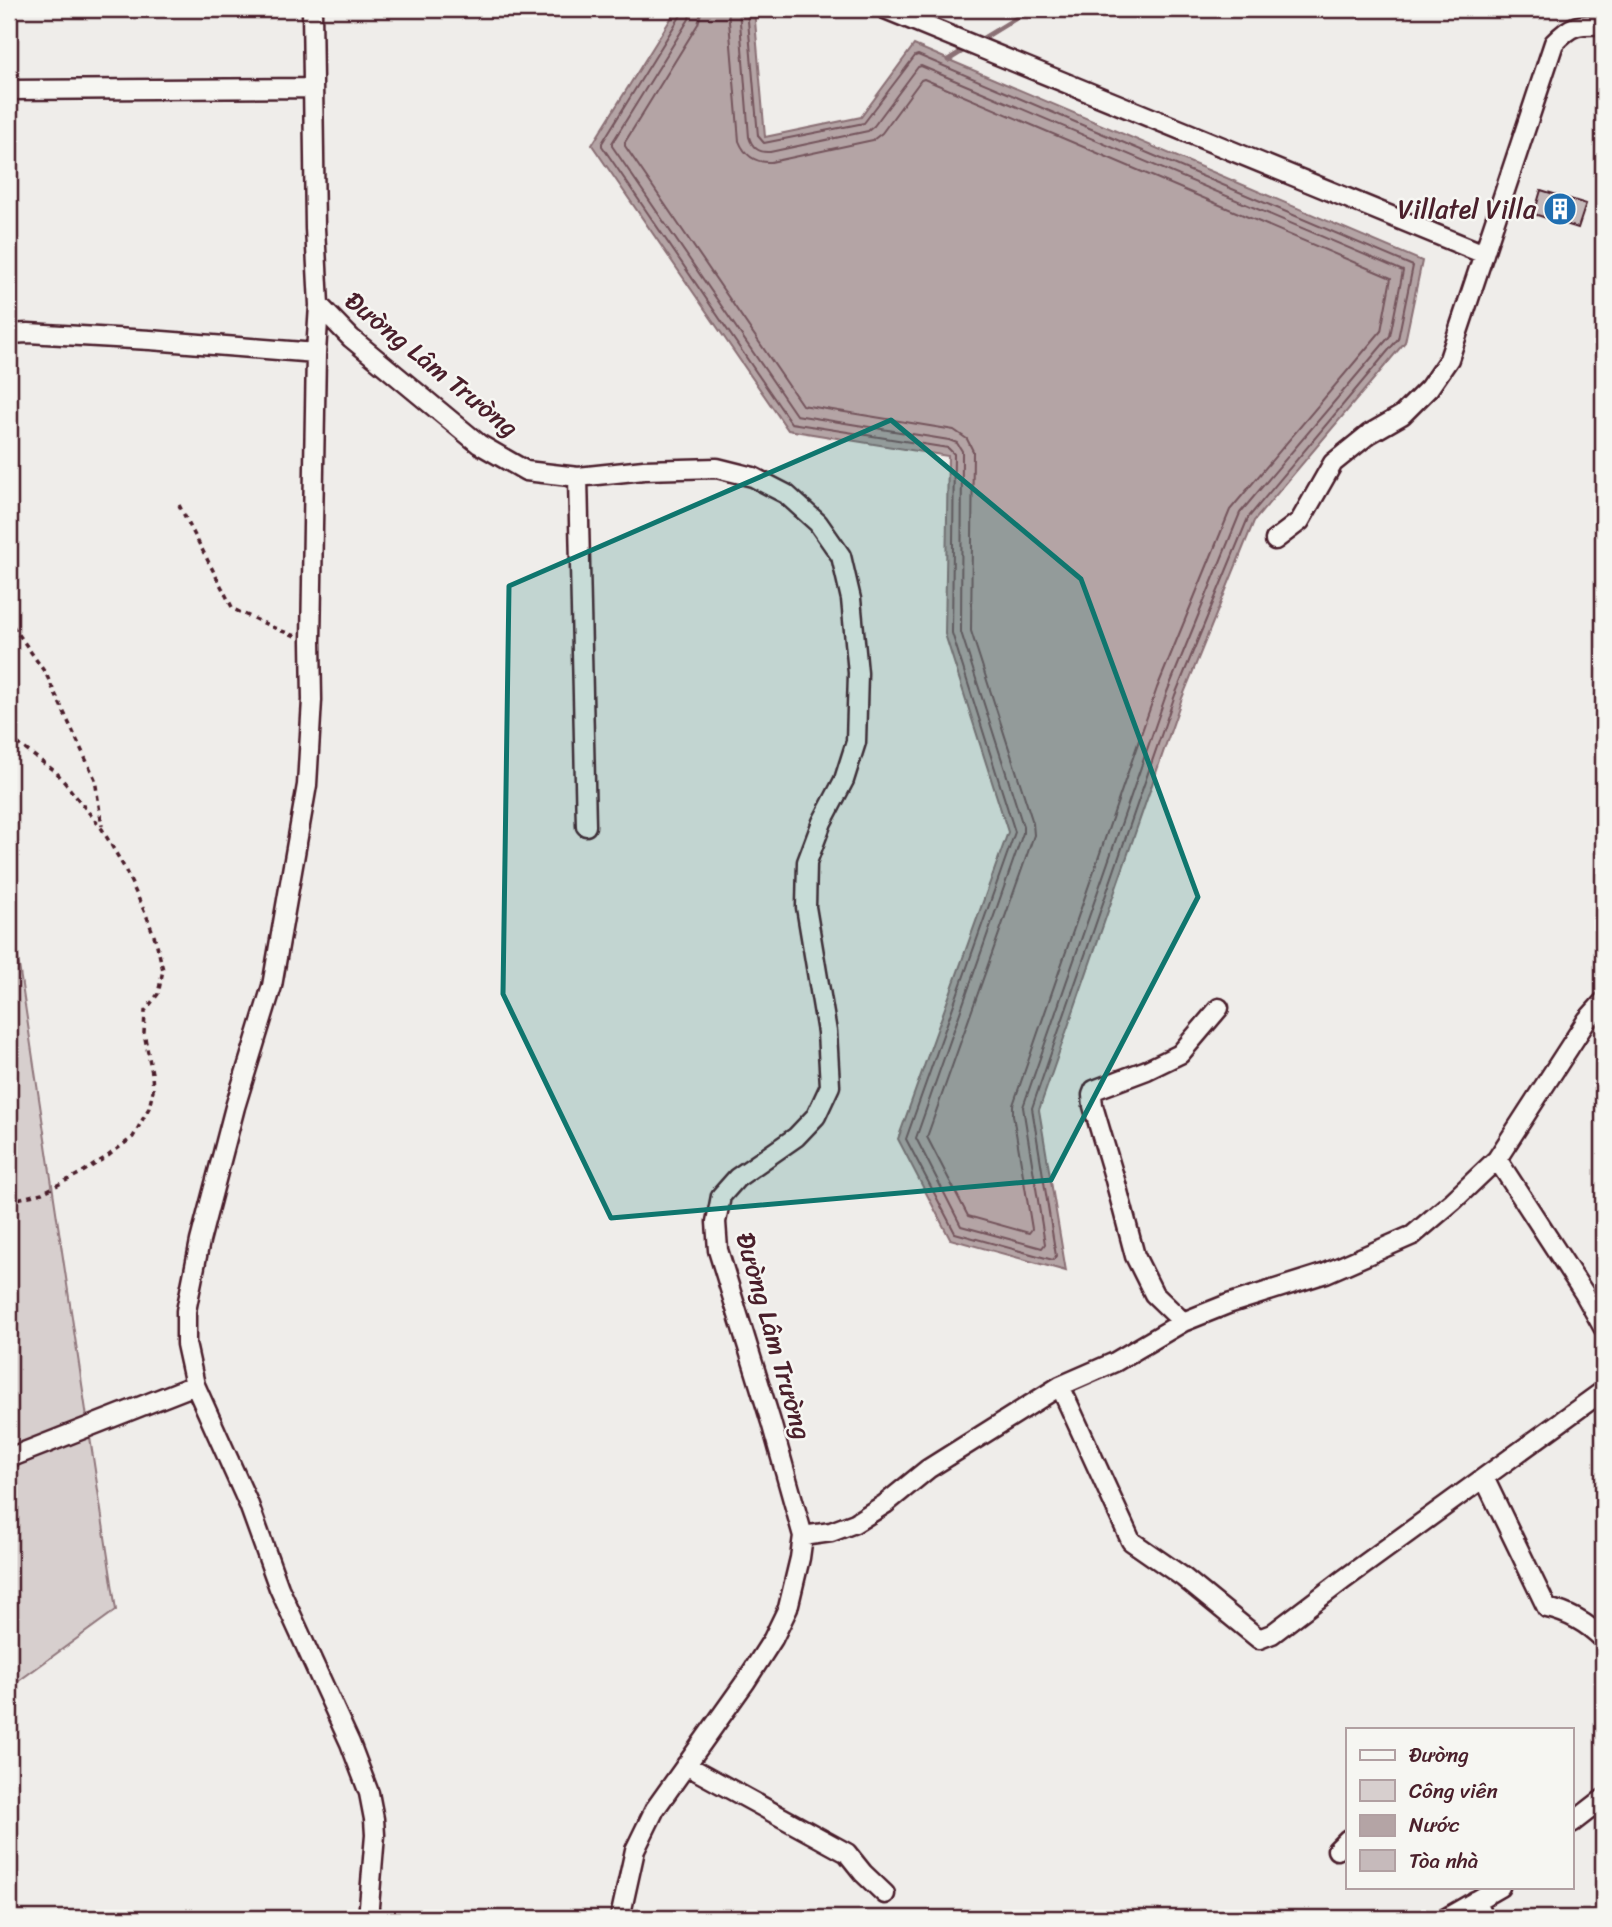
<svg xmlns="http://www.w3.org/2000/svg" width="1612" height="1927" viewBox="0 0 1612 1927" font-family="Sriracha,sans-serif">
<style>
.green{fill:#d7cfce;stroke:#90777c;stroke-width:2}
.water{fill:#b4a4a5;stroke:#8a6f74;stroke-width:2}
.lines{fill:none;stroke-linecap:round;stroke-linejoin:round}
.shore{stroke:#74545c;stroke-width:2}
.stream{stroke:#8a6f74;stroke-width:5}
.building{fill:#c6babb;stroke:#4a1f2b;stroke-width:2}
.minor-casing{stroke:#4a1f2b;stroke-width:23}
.path{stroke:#4a1f2b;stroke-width:3.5;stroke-dasharray:5 5;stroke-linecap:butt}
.minor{stroke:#f6f6f2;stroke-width:18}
.marked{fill:#0f766e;fill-opacity:0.2;stroke:#0f766e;stroke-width:5;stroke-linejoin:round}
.labels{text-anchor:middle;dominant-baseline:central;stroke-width:5;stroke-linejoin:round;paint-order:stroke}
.poi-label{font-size:26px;fill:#4a1f2b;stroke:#f6f6f2;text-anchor:end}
.street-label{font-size:26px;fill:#4a1f2b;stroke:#f6f6f2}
</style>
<rect width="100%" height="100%" fill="#efedea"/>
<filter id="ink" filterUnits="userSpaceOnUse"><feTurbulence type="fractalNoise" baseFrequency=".0143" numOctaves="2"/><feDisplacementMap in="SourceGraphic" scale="14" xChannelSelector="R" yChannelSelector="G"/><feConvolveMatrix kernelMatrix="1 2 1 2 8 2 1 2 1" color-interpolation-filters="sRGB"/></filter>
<g filter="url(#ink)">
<!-- green -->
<path class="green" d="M 9,899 L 116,1610 L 9,1688 Z"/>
<!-- water -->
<path class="water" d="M 677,9 L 754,9 L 765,137 L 861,117 L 914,45 L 1422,261 L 1405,342 L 1254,521 L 1182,698 L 1039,1110 L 1066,1271 L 950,1239 L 898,1139 L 1008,832 L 945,634 L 948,456 L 788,430 L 592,145 Z"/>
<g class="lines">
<!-- shore -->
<path class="shore" d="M 682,9 L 681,15 L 602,143 L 602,146 L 791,423 L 948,448 L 954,454 L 952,633 L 1015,832 L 906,1139 L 955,1233 L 1053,1260 L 1056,1256 L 1032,1108 L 1175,695 L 1248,518 L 1398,339 L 1413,266 L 918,55 L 915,56 L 864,123 L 764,143 L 758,136 L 747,9
M 691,9 L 689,19 L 612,143 L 612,146 L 796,415 L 949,440 L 957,443 L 962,451 L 961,632 L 1023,826 L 1023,833 L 916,1138 L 961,1226 L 1042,1248 L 1045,1244 L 1023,1107 L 1167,692 L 1240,513 L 1390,336 L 1403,271 L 921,66 L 918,67 L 874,126 L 868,131 L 770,152 C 759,153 752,147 749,137 L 739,9
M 702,9 L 698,24 L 625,142 L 625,146 L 802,405 L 954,430 L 967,439 L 973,451 L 971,631 L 1033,823 L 1034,835 L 927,1137 L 968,1216 L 1029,1233 L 1032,1229 L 1013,1115 L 1013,1105 L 1157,688 L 1230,510 L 1381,331 L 1391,278 L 924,79 L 921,80 L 882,133 L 873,140 L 771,162 C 755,163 745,156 739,141 L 728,9"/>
<!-- stream -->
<path class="stream" d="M 977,42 L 1031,9
M 948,60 L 969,47"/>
</g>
<!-- building -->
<path class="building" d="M 1541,190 L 1586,204 L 1578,228 L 1534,214 Z"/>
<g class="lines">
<defs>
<path id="minor" d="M 312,9 L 315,228 L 319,305 L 351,338 L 479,444 L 526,471 L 578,477 L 644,470 L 717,468 L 753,477 L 786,494 L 818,523 L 841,556 L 851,599 L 858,673 L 856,742 L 844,780 L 822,822 L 807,862 L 806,907 L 827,1032 L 830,1086 L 816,1116 L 796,1137 L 737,1178 L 721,1196 L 716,1222 L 718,1250 L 771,1422 L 803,1536 L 800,1558 L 788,1608 L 773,1639 L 746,1681 L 655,1809 L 635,1850 L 620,1918
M 885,9 L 1484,254
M 9,90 L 313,88
M 319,305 L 316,353 L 311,641 L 312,700 L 307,785 L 272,986 L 235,1107 L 200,1241 L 186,1311 L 186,1344 L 195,1385 L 249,1505 L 279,1588 L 350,1743 L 369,1793 L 374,1819 L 375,1835 L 368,1918
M 9,334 L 28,333 L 150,340 L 316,353
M 578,477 L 586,826
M 1275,540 L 1300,521 L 1333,463 L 1369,434 L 1402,415 L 1429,388 L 1449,359 L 1554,43 C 1572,24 1578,24 1603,25
M 1497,1159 L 1584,1293 L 1603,1327
M 1183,1322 L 1154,1294 L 1135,1256 L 1115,1180 L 1093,1106 L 1092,1095 L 1094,1090 L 1147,1070 L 1180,1054 L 1219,1008
M 1060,1386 L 1131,1541 L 1183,1577 L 1259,1639 L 1272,1634 L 1343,1580 L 1603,1391
M 9,1458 L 195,1385
M 1485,1477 L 1488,1486 L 1547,1608 C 1570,1613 1587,1623 1603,1639
M 803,1536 L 831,1532 L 855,1523 L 885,1504 L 928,1469 L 1060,1386 L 1115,1362 L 1183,1322 L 1228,1304 L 1326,1273 L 1413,1235 L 1453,1201 L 1497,1159 L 1587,1020 L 1603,1002
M 686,1765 L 847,1853 L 863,1873 L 885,1894
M 1572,1823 L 1603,1799
M 1337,1850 L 1348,1839
M 1475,1901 L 1484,1918
M 1446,1918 L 1500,1887"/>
</defs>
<!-- minor casing -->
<use href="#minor" class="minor-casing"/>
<!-- path -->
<path class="path" d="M 179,505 L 233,609 L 279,630 L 296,636
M 13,626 L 46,674 L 95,779 L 102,826
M 9,737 L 57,773 L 102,829 L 124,867 L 147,917 L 156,941 L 163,970 L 158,994 L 145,1011 L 144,1033 L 152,1073 L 153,1091 L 149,1108 L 133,1137 L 108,1156 L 81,1173 L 42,1193 L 9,1201"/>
<!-- minor -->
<use href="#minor" class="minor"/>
</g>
</g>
<!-- marked area -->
<path class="marked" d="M 891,420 L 1081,579 L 1198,897 L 1051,1180 L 611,1218 L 503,994 L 509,586 Z"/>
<!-- icons -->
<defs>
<symbol id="building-disc" viewBox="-11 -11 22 22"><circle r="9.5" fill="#1f6fb2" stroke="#f6f6f2"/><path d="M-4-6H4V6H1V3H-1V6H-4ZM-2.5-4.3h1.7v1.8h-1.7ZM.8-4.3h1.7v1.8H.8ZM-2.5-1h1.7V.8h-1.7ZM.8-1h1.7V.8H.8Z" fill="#fff"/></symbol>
</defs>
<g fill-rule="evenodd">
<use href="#building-disc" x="1541" y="190" width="38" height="38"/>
</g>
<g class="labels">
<!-- poi labels -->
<g class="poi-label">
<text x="1536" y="209">Villatel Villa</text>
</g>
<!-- street labels -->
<g class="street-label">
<text transform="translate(432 364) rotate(39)">Đường Lâm Trường</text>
<text transform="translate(774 1336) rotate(74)">Đường Lâm Trường</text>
</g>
</g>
<!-- margin -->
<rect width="1612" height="1927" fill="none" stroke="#f6f6f2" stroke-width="35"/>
<rect x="18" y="18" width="1577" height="1892" fill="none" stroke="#4a1f2b" stroke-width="2.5" filter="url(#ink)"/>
<!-- legend -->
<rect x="1346" y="1728" width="228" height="161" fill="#f6f6f2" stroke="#b1a0a2" stroke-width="2"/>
<rect x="1360" y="1750" width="35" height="10" fill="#f6f6f2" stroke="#b1a0a2" stroke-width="2"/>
<text x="1409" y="1762" font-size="21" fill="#4a1f2b">Đường</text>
<rect x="1360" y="1780" width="35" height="21" fill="#d7cfce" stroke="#b1a0a2" stroke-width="2"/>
<text x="1409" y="1798" font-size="21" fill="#4a1f2b">Công viên</text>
<rect x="1360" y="1815" width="35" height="21" fill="#b4a4a5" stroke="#b1a0a2" stroke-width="2"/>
<text x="1409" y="1832" font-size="21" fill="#4a1f2b">Nước</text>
<rect x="1360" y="1850" width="35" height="21" fill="#c6babb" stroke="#b1a0a2" stroke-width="2"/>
<text x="1409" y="1868" font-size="21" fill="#4a1f2b">Tòa nhà</text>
</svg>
